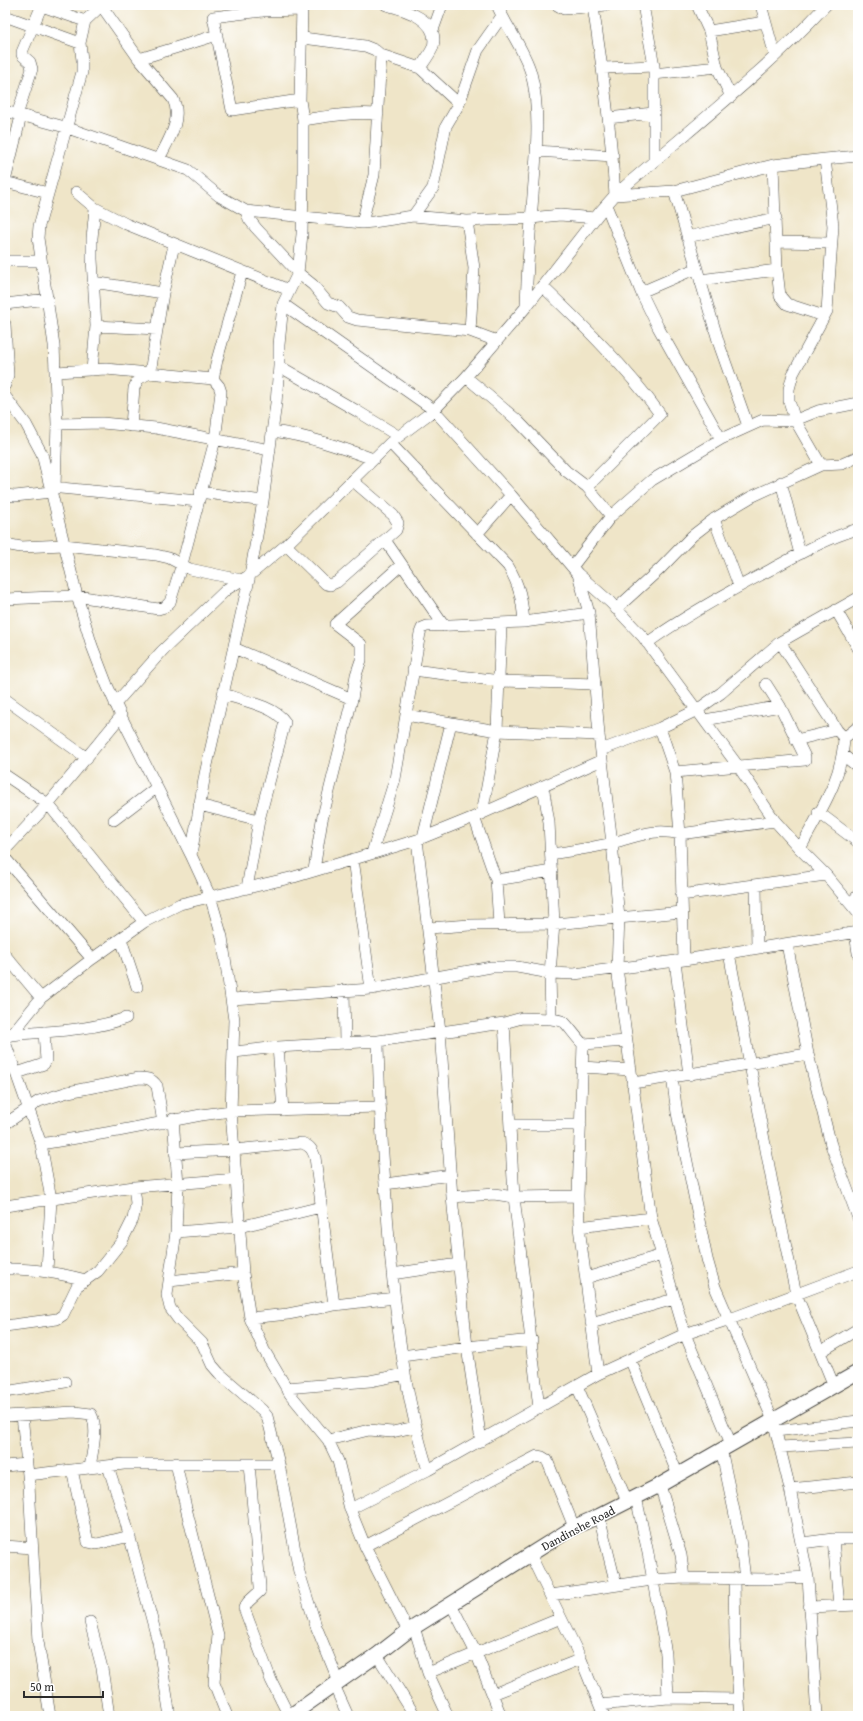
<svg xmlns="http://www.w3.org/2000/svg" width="863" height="1721" viewBox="0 0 863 1721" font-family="'Gentium Book Plus',serif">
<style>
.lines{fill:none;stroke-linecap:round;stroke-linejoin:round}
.minor-casing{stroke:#484743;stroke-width:12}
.tertiary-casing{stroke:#484743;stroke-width:16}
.minor{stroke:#fff;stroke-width:11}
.tertiary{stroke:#fff;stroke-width:14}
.labels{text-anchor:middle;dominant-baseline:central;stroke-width:3;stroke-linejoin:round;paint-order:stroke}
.street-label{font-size:12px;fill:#2b2b2b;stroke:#fff}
</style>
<rect width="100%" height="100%" fill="#fff"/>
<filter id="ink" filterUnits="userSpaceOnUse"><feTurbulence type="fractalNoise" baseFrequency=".025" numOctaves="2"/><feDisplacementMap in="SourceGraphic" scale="8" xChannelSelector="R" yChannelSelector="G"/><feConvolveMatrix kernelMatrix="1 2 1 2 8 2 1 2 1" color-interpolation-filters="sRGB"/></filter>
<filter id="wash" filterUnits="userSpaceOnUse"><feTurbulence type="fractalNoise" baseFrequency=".012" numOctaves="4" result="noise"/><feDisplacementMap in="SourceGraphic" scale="16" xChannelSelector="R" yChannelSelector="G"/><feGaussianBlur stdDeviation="0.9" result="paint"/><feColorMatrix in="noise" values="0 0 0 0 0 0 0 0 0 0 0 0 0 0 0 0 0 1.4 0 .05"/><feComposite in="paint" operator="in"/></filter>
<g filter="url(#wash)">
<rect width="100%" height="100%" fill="#efe5c8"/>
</g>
<g filter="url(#ink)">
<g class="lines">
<defs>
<path id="minor" d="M 101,5 L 139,59
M 386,5 C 406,10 440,20 433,47 C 430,54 424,62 420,68
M 497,5 C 507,28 524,49 531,73 C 541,112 536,155 533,195 C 530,232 527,270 526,307
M 557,5 L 564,9 L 607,5
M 643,5 L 654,66 L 654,160
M 697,5 L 709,31 L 717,67 L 731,97
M 761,5 L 775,56
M 42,6 L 85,21
M 593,7 C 603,70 611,132 615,195 L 674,191 L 773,165 L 825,159 L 858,156
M 5,16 L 80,43
M 433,30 L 442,5
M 709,31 L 765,22
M 303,38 L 365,46 L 375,50 L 381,55 L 420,68 L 459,104
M 603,68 L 654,66
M 654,74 L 717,67
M 300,100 L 232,110 L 213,17 L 263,11 L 302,10
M 5,111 L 65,127 L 188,170 L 219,196 L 246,211 L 362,223 L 373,222 L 413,216 L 467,221 L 531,218 L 560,215 L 595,218
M 17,115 L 32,69 L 30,62 L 22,55 L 22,52 L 42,5
M 608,118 L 653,113
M 303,120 C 328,116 352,112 378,114
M 536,151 L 613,156
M 159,159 C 168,141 183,119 173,99 L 139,59 L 217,35
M 773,165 L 777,270 L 780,296 L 787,304 L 824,316
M 5,181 L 21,116
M 5,182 L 48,193
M 674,191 L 720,347 L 748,426
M 76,192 L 95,208 L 126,224 L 289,290
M 606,205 L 641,292 L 658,327 L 721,439
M 246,211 L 249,219 L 256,228 L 298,273 L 313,285 L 328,303 L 339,307 L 348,317 L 357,320 L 470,331 L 497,341
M 413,216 L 433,188 L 446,126 L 459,104 L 478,50 L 502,16
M 467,221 L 474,268 L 470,331
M 362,223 L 374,175 L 381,55
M 687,237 L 776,218
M 776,242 L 831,243
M 5,261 L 40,261
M 700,280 L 777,270
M 93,282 L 163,293
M 542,286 C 584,326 626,367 660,414 L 587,487
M 641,292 L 697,268
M 5,304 L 48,299
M 283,304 L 434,410 L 511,495 L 578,574 L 610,602 L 643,637 L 738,766 L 775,821 L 800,849 L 826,875 L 858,913
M 5,324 L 8,375 L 5,385
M 96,326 L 157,329
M 279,366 L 357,411 L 398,436
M 92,370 L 96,326 L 92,259 L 92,238 L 95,208
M 56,372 L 106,369 L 213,379
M 466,377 L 517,420 L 566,471 L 587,487 L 611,516
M 5,396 L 26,424 L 42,454 L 77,596 L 92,646 L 107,685 L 121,716 L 191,855 L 210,896 L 222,937 L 234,1020 L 231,1111 L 243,1273 L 250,1318 L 264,1350 L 290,1394 L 328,1440 L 338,1461 L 350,1509 L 365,1546 L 408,1631
M 57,424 L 102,423 L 156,428 L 270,450
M 131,426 L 134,388 L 138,379 L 150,373 L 163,293 L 174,245
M 273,431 C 308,436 340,447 373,459
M 390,443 L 508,566 C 520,586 522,600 524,622
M 821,465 L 795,420 L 789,401 L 789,389 L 793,374 L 827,311 L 833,226 L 825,159
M 781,482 L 800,554
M 50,487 L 198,501
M 55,487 L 57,424 L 54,345 L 38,238 L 39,226 L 82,72 L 82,60 L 80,43 L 85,21 L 102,5
M 200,492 L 263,501
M 5,495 L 15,496 L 51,492
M 714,519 L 739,586
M 477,534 L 511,495
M 385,540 L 444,626
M 5,544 L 21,547 L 64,545 L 156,555 L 169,558 L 190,569 L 241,580
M 286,545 L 326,584 L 330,585 L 337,582 L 396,530 L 398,523 L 393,515 L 352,480
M 572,567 L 611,516 L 652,480 L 721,439 L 763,420 L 793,421 L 818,411 L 858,403
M 578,574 L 589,613 L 599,735 L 612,843 L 619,918 L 617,968 L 651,1218 L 685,1334 L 731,1444
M 5,599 L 77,596 L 158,609 L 165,607 L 170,602 L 182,564 L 215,440 L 221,392 L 219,386 L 213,379 L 217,360 L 242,272
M 616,609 L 660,569 L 692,536 L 714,519 L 751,497 L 821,465 L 842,464 L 858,457
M 836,610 L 858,648
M 780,642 L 837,730 L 844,738 C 842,781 819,812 800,849
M 647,643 C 686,615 728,592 770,570 C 799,554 827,538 858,529
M 234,648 L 352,699
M 413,670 L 500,681 L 595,684
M 223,694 C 241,700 275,706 285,722 L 259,820 L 247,888
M 5,699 L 87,758
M 115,704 L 162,651 L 227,589 L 250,575 L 286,545 L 390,443 L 434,410 L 466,377 L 526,307 L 600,212 L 615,195 C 686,132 762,75 826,5
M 406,715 L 497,731 L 599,735
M 705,720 L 780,706
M 660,728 L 675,772 L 680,834 L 684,960
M 844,738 L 858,727
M 796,740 L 837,730
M 601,750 L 660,728 L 697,710 L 721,693 L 780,642 L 858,598
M 843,755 L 858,767
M 675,772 L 805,760 L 805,757 L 780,706 L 766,684
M 5,775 L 48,804 L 144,922
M 199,805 L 259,820
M 818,812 L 858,842
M 482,814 L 497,731 L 501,624
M 474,817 L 496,880 L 499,924
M 114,820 L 156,788
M 423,837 L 451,723
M 417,840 L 440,1031 L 452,1197 L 467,1347 L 481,1441
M 5,850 L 48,804 L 121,716
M 372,853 L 395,779 L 420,633 L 422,628 L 427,626 L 524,622 L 589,613
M 551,854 C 571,851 592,848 612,843 C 637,837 653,827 680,834 L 775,821
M 191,855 L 205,774 L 250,575 L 263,501 L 276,403 L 279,366 L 279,345 L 283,304 L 298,273 L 302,234 L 303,180 L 303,120 L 300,100 L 302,5
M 5,858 L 92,959
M 353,859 L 371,989
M 314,870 L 322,820 L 352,699 L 356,675 L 361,660 L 361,644 L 335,624 L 401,565
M 496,880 L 552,871
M 756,885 L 757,948
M 681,895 L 826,875
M 851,904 L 858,895
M 429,928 L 470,925 L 554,924 L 682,912
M 855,933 L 858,953
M 121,939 L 137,987
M 787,944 L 808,1054 L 831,1145 L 858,1218
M 729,953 L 772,1182 L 796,1294 L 834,1386
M 5,955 L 41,998
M 675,961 L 689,1075
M 344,990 L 345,1043
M 232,999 L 371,989 L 491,967 L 517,967 L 550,973 L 574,974 L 684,960 L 858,932
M 551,1019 C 555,1020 560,1020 564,1022 C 567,1024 578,1040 583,1044 L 578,1196 L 579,1227 L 598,1374
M 504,1023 L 514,1197 L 539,1408
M 11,1035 C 49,1031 90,1031 126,1018
M 5,1037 L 11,1035 L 41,998 L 92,959 L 144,922 L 180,904 L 294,877 L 417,840 L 474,817 L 602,760
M 378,1041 C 379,1107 384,1174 389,1240 C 396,1318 404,1395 428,1470
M 5,1042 L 41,1144 L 51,1199 L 47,1271
M 583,1044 L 627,1041
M 278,1047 L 283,1110
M 234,1052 L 278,1047 L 378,1041 L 504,1023 L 522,1018 L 551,1019 L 550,973 L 554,924 L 549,822 L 543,786
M 582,1067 L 631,1070
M 17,1073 L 44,1064 L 46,1060 L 44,1032
M 672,1077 L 677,1113 L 707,1259 L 715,1287 L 773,1420 L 790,1489 L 808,1577 L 817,1716
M 632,1083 C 691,1075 749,1063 808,1054
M 173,1119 L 178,1184 L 176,1232 L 167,1295 L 170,1308 L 178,1319 L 202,1343 L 212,1365 L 219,1373 L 262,1410 L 267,1416 L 279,1464 L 299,1572 L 316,1626 L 339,1682
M 5,1124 L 39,1101 L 68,1092 L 139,1078 C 148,1078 152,1079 157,1086 L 163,1123
M 510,1125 L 581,1125
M 41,1144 L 118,1131 L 201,1115 L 231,1111 L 379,1107
M 175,1153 L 234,1150 L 302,1143 C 310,1146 312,1149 315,1157 L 334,1305
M 385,1184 L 451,1175
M 452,1197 L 494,1194 L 514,1197 L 578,1196
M 5,1206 L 134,1187 L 237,1179
M 579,1227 L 651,1218
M 176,1232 L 239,1227 L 321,1207
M 5,1269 C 33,1268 59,1273 86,1280
M 392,1274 L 458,1264
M 586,1278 L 662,1255
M 169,1281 L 243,1273
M 250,1318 L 288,1314 L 334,1305 L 395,1298
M 591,1323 L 674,1299
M 5,1326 L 57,1319 L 63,1315 L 77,1286 L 98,1271 L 122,1241 L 133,1219 L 136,1203 L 134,1187
M 820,1352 L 858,1329
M 402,1356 L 467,1347 L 532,1340
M 630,1359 L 678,1475
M 577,1386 L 627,1501
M 286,1388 L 370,1381 L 405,1374
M 5,1392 L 65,1382
M 22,1415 L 29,1485 L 38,1641 L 50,1716
M 5,1416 L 74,1412 L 91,1414 C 99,1429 92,1451 90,1468
M 776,1431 L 858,1421
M 328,1440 L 369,1430 L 392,1432 L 415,1427
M 780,1447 L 858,1443
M 721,1449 L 740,1539 L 745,1579
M 176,1463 L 186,1508 L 218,1635 L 214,1683 L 227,1716
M 249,1464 L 260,1586 L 260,1591 L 248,1602 L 244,1608 L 271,1680 L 289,1716
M 5,1466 L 26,1464
M 108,1466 L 124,1516 L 158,1642 L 170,1716
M 72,1470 L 88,1542 L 97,1544 L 130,1536
M 28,1475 L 124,1464 L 279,1464
M 660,1485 L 681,1555 L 684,1578
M 790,1489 L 858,1482
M 636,1497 L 648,1553 L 666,1654 L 668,1698
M 350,1509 L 428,1470 L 598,1374 L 685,1334 L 730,1319 L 858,1271
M 599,1516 L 616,1585
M 833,1539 L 839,1606
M 802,1543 L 833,1539 L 858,1539
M 5,1546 L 32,1548
M 365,1546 L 537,1456 L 542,1457 L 547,1460 L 574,1527
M 530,1554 L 581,1659 L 604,1716
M 734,1579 L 735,1640 L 740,1716
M 551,1595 L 652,1580 L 684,1578 L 768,1579 L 808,1577
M 451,1604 L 476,1653 L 501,1716
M 809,1607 L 858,1605
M 90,1622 L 102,1668 L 109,1716
M 414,1627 L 428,1673 L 448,1716
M 377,1655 L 415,1716
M 428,1673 L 561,1618
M 334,1685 L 348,1716
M 493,1694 L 581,1659
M 600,1705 L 668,1698 L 739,1699"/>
<path id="tertiary" d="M 290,1716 L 377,1655 L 408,1631 L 574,1527 L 599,1516 L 660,1485 L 858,1372"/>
</defs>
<!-- minor casing -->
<use href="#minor" class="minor-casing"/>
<!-- tertiary casing -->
<use href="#tertiary" class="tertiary-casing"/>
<!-- minor -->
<use href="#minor" class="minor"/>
<!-- tertiary -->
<use href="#tertiary" class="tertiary"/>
</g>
</g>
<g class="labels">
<!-- street labels -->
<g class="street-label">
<text transform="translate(578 1528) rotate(-28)">Dandinshe Road</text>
</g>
</g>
<!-- margin -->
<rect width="863" height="1721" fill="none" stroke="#fff" stroke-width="20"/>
<!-- scale -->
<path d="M24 1691v6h79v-6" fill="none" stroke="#2b2b2b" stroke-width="2"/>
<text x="30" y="1691" font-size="12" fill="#2b2b2b" stroke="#ffffff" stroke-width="3" paint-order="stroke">50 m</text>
</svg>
